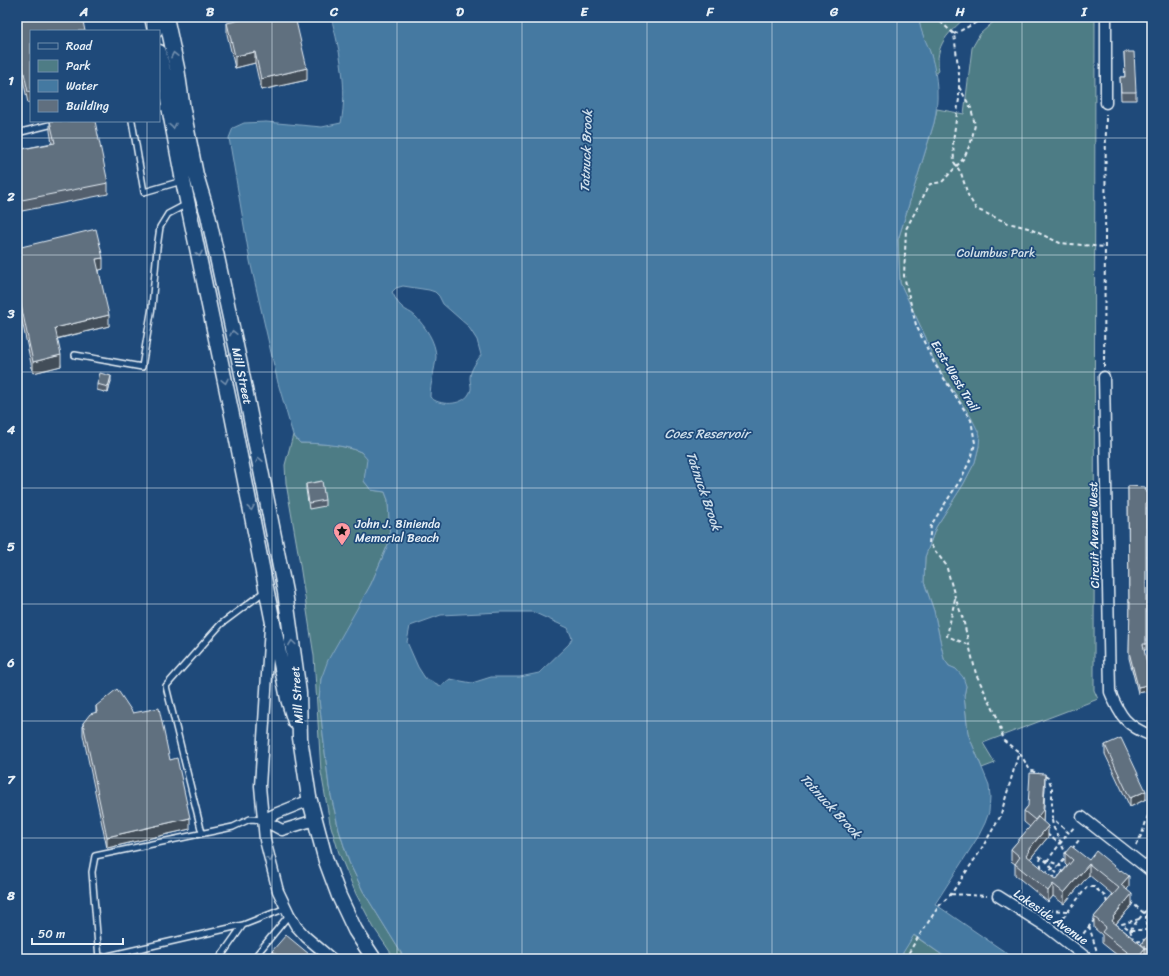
<svg xmlns="http://www.w3.org/2000/svg" width="1169" height="976" viewBox="0 0 1169 976" font-family="Sriracha,sans-serif">
<style>
.green{fill:#4e7c85;stroke:#9bb6be}
.water{fill:#4479a1;stroke:#86a9c4;fill-rule:evenodd}
.lines{fill:none;stroke-linecap:round;stroke-linejoin:round}
.lane-casing{stroke:#e8f1f8;stroke-width:8}
.street-casing{stroke:#e8f1f8;stroke-width:13}
.secondary-casing{stroke:#e8f1f8;stroke-width:17}
.path{stroke:#e8f1f8;stroke-width:2;stroke-dasharray:4 3;stroke-linecap:butt}
.lane{stroke:#1f4a7a;stroke-width:5}
.street{stroke:#1f4a7a;stroke-width:10}
.secondary{stroke:#1f4a7a;stroke-width:14}
.wall{fill:#535f6d;stroke:#e8f1f8}
.shaded-wall{fill:#434e59;stroke:#e8f1f8}
.building{fill:#606f7f;stroke:#e8f1f8}
.oneway{stroke:#6f8dac}
.grid{fill:none;stroke:#e8f1f8;stroke-width:1;stroke-opacity:0.55}
.labels{text-anchor:middle;dominant-baseline:central;stroke-width:3.5;stroke-linejoin:round;paint-order:stroke}
.park-label{font-size:12px;fill:#d1dfe7;stroke:#1f4a7a}
.street-label{font-size:12px;fill:#e8f1f8;stroke:#1f4a7a}
.poi-label{font-size:12px;fill:#e8f1f8;stroke:#1f4a7a;text-anchor:start}
.water-label{font-size:13px;font-style:italic;fill:#cfdfeb;stroke:#1f4a7a}
.neatline{fill:none;stroke:#e8f1f8;stroke-width:1.5}
.grid-label{font-size:13px;text-anchor:middle;font-weight:bold;fill:#e8f1f8}
</style>
<rect width="100%" height="100%" fill="#1f4a7a"/>
<filter id="ink" filterUnits="userSpaceOnUse"><feTurbulence type="fractalNoise" baseFrequency=".025" numOctaves="2"/><feDisplacementMap in="SourceGraphic" scale="8" xChannelSelector="R" yChannelSelector="G"/><feConvolveMatrix kernelMatrix="1 2 1 2 8 2 1 2 1" color-interpolation-filters="sRGB"/></filter>
<g filter="url(#ink)">
<!-- green -->
<path class="green" d="M 919,17 L 966,17 C 949,33 934,44 939,71 L 935,74 L 931,55 L 920,28 Z
M 999,17 L 1095,17 L 1094,690 L 1098,699 L 983,743 L 995,763 L 982,768 L 968,734 L 964,696 L 966,686 L 956,669 L 949,666 L 944,659 L 934,611 L 924,582 L 925,557 L 936,527 L 963,485 L 975,462 L 979,446 L 933,358 L 926,338 L 900,283 L 898,240 L 934,123 L 937,109 L 964,114 L 972,48 L 980,34 Z
M 293,435 L 300,443 C 315,443 347,445 361,452 C 363,454 365,457 368,459 L 364,481 L 371,490 L 385,492 L 388,500 L 390,540 L 371,584 L 321,679 L 319,699 L 329,787 L 339,830 L 349,862 L 363,891 L 405,959 L 395,959 L 374,928 L 356,894 L 339,853 L 330,823 L 321,772 L 314,656 L 298,552 L 286,483 L 285,465 Z
M 913,935 L 948,959 L 899,959 Z"/>
<!-- water -->
<path class="water" d="M 331,17 L 919,17 C 920,34 927,41 931,55 C 938,77 939,102 934,123 L 898,240 L 900,283 L 926,338 L 933,358 L 944,377 L 971,417 L 980,435 L 979,446 L 975,462 L 963,485 L 936,527 L 925,557 L 924,582 L 934,611 L 944,659 L 949,666 L 956,669 L 963,677 L 966,686 L 964,696 L 968,734 L 989,785 L 990,797 L 989,812 L 985,823 L 978,837 L 935,904 L 1008,954 L 1012,959 L 948,959 L 914,935 L 899,959 L 405,959 L 363,891 L 349,862 L 339,830 L 329,787 L 319,699 L 321,679 L 328,660 L 371,584 L 390,540 L 388,500 L 385,492 L 371,490 L 364,481 L 367,459 C 365,457 363,454 361,452 C 347,445 315,443 300,443 L 293,435 L 278,383 L 250,261 L 229,138 L 233,128 L 244,123 L 266,122 L 322,127 L 341,123 C 348,88 340,51 331,17 ZM 403,286 L 429,290 L 435,292 L 439,296 L 443,304 L 468,326 L 477,340 L 481,355 C 477,361 470,370 470,378 C 470,384 473,388 469,394 C 462,406 439,406 430,397 C 430,383 435,370 436,357 C 436,342 425,326 415,316 C 411,312 406,311 402,307 C 397,303 395,297 392,292 L 396,288 ZM 501,612 L 533,612 L 568,628 L 572,638 L 569,644 L 539,673 L 520,677 L 491,677 L 472,683 L 450,679 L 441,686 L 425,678 L 418,667 L 407,642 L 410,626 L 441,615 Z"/>
<g class="lines">
<defs>
<path id="lane" d="M 159,108 L 168,107
M 132,121 L 144,192 L 182,181
M 17,133 L 65,121
M 75,355 L 142,367 L 152,307 L 157,248 L 160,227 L 168,214 L 187,204
M 202,833 L 166,686 L 221,624 L 265,591
M 99,958 L 243,925
M 99,959 L 92,872 L 95,856 L 233,827 L 250,819 L 263,820
M 219,959 L 243,925 L 286,908
M 253,959 L 289,915"/>
<path id="street" d="M 1106,17 L 1106,103
M 1104,377 L 1110,692 C 1120,716 1126,726 1152,736
M 270,627 L 260,786 L 265,840 L 278,891 L 289,914 L 296,926 L 306,937 L 332,959
M 310,800 L 275,814 L 263,820 L 282,830 L 315,820
M 1082,817 L 1152,872
M 998,896 L 1047,927 L 1088,959"/>
<path id="secondary" d="M 152,17 L 155,31
M 166,17 L 177,68 L 183,110 L 196,175 L 208,215 L 241,369 L 285,592 L 299,693 L 300,738 L 309,797 L 326,861 L 339,896 L 355,930 L 374,959
M 159,52 L 167,88 L 169,107 L 183,181 L 232,415 L 288,699 L 295,722"/>
</defs>
<!-- lane casing -->
<use href="#lane" class="lane-casing"/>
<!-- street casing -->
<use href="#street" class="street-casing"/>
<!-- secondary casing -->
<use href="#secondary" class="secondary-casing"/>
<!-- path -->
<path class="path" d="M 935,17 L 954,34 L 959,74 L 959,99 L 953,141 L 954,162 L 961,173 L 968,195 L 976,209 L 1008,223 L 1028,228 L 1060,243 L 1105,247
M 954,34 L 977,22 L 983,17
M 959,87 L 971,108 L 975,125 L 971,142 L 964,158 L 942,182 L 930,184 L 906,229 L 904,276 L 916,325 L 934,363 L 971,420 L 975,443 L 972,456 L 961,479 L 931,525 L 929,543 L 946,565 L 955,597 L 963,619 L 976,674 L 997,717 L 1004,741 L 1019,752 L 1030,770 L 1039,774
M 1104,367 L 1106,114
M 955,599 L 947,636 L 969,645
M 1045,776 L 1048,778 L 1052,787 L 1052,818 L 1069,833 L 1075,826
M 1052,820 L 1053,826 L 1066,854
M 1047,834 L 1060,844
M 1136,845 L 1142,834 L 1150,809 L 1152,808
M 1072,849 L 1079,840
M 1039,856 L 1047,862 L 1060,877
M 1041,857 L 1040,861 L 1042,870
M 1045,860 L 1060,865 L 1063,876 L 1052,877
M 1047,861 L 1069,832
M 1044,873 L 1060,865 L 1066,857
M 951,894 L 987,896
M 1130,901 L 1146,915 L 1146,930
M 1042,910 L 1068,911
M 1146,915 L 1152,914
M 1139,919 L 1122,924 L 1130,930 L 1146,930 L 1151,936
M 1059,923 L 1087,887 L 1094,887 L 1106,897 L 1107,905
M 1089,926 L 1097,952
M 1130,930 L 1133,939
M 1130,930 L 1152,903
M 1079,939 L 1095,919
M 1136,942 L 1147,939
M 905,959 L 917,939 L 939,906 L 951,894 L 979,853 L 1000,817 L 1019,752"/>
<!-- lane -->
<use href="#lane" class="lane"/>
<!-- street -->
<use href="#street" class="street"/>
<!-- secondary -->
<use href="#secondary" class="secondary"/>
</g>
<!-- wall -->
<path class="wall" d="M 17,17 L 31,31 L 31,102 L 28,103 L 17,52 Z
M 227,23 L 307,80 L 261,90 L 255,63 L 235,68 L 227,34 Z
M 1124,52 L 1136,92 L 1136,100 L 1121,100 L 1120,77 L 1125,77 Z
M 50,121 L 108,183 L 108,194 L 17,212 L 17,150 L 52,143 L 50,131 Z
M 17,248 L 103,269 L 99,270 L 109,326 L 57,339 L 61,366 L 33,373 L 17,297 Z
M 111,381 L 108,393 L 97,390 L 97,384 Z
M 306,484 L 325,500 L 325,506 L 309,509 L 306,489 Z
M 1128,486 L 1146,492 L 1151,492 L 1151,508 L 1146,508 L 1146,650 L 1144,650 L 1149,674 L 1152,673 L 1152,690 L 1138,693 L 1129,658 L 1130,608 L 1129,608 Z
M 1152,703 L 1152,716 L 1149,715 L 1149,709 Z
M 96,706 L 133,713 L 170,760 L 190,829 L 107,848 L 83,735 L 83,723 L 96,712 Z
M 1105,745 L 1146,799 L 1130,807 L 1105,754 Z
M 1045,785 L 1043,821 L 1048,837 L 1030,859 L 1056,880 L 1067,866 L 1065,864 L 1065,853 L 1089,860 L 1129,887 L 1127,889 L 1132,905 L 1116,924 L 1141,945 L 1152,931 L 1152,959 L 1146,959 L 1145,958 L 1145,959 L 1122,959 L 1102,943 L 1102,935 L 1094,928 L 1094,917 L 1113,895 L 1089,875 L 1064,904 L 1053,896 L 1048,902 L 1015,875 L 1015,864 L 1011,861 L 1011,849 L 1030,827 L 1024,822 L 1024,811 Z
M 272,951 L 309,959 L 272,959 Z"/>
<!-- shaded-wall -->
<path class="shaded-wall" d="M 255,52 L 255,63 L 235,68 L 235,56 Z
M 307,68 L 307,80 L 261,90 L 261,79 Z
M 103,258 L 103,269 L 96,271 L 96,259 Z
M 109,315 L 109,326 L 55,339 L 55,328 Z
M 61,355 L 61,366 L 33,373 L 33,362 Z
M 111,376 L 111,381 L 108,393 L 108,387 Z
M 1152,684 L 1152,690 L 1138,693 L 1138,687 Z
M 1045,774 L 1045,785 L 1043,822 L 1035,831 Z
M 1146,791 L 1146,799 L 1130,807 L 1130,798 Z
M 190,818 L 190,829 L 107,848 L 107,837 Z
M 1048,826 L 1048,837 L 1029,860 L 1026,855 L 1028,850 Z
M 1089,864 L 1089,875 L 1064,904 L 1064,893 Z
M 1129,876 L 1129,887 L 1121,896 L 1121,885 Z
M 1053,884 L 1053,896 L 1048,902 L 1048,891 Z
M 1132,894 L 1132,905 L 1114,926 L 1112,921 L 1113,917 Z
M 1145,948 L 1145,959 L 1136,959 Z
M 309,954 L 309,959 L 304,959 Z"/>
<!-- building -->
<path class="building" d="M 17,17 L 82,17 L 85,31 L 31,31 L 31,91 L 28,92 L 17,40 Z
M 254,17 L 295,17 L 307,68 L 261,79 L 255,52 L 235,56 L 227,23 Z
M 1151,17 L 1152,17 L 1152,48 Z
M 1124,52 L 1134,52 L 1136,92 L 1121,92 L 1120,77 L 1125,77 Z
M 50,121 L 95,121 L 108,183 L 17,201 L 17,150 L 55,143 Z
M 96,229 L 103,258 L 96,259 L 109,315 L 55,328 L 61,355 L 33,362 L 17,286 L 17,248 Z
M 100,373 L 111,376 L 108,387 L 97,384 Z
M 322,481 L 325,500 L 309,503 L 306,484 Z
M 1128,486 L 1145,487 L 1146,492 L 1151,492 L 1151,502 L 1146,502 L 1146,644 L 1143,644 L 1149,674 L 1152,673 L 1152,684 L 1138,687 L 1129,652 L 1130,602 L 1129,602 Z
M 117,689 L 133,713 L 159,708 L 170,760 L 177,758 L 190,818 L 107,837 L 83,723 L 90,714 L 97,712 L 96,706 Z
M 1152,703 L 1152,710 L 1149,709 Z
M 1121,738 L 1146,791 L 1130,798 L 1105,745 Z
M 1030,773 L 1045,774 L 1043,810 L 1035,820 L 1024,811 L 1028,806 Z
M 1038,817 L 1048,826 L 1028,850 L 1029,851 L 1026,855 L 1056,880 L 1073,860 L 1065,853 L 1071,846 L 1089,860 L 1096,851 L 1120,871 L 1121,870 L 1129,876 L 1121,885 L 1132,894 L 1113,917 L 1114,918 L 1112,921 L 1145,948 L 1136,959 L 1102,932 L 1106,927 L 1094,917 L 1119,888 L 1089,864 L 1064,893 L 1053,884 L 1048,891 L 1015,864 L 1020,857 L 1011,849 Z
M 1152,931 L 1152,953 L 1141,944 Z
M 286,935 L 309,954 L 304,959 L 281,959 L 272,951 Z"/>
<!-- one-way arrows -->
<defs><path id="oneway-chevron" d="M-2-3.5L2.5 0L-2 3.5" fill="none" stroke-width="1.6" stroke-linecap="round" stroke-linejoin="round"/></defs>
<g class="oneway">
<use href="#oneway-chevron" transform="translate(174 55) rotate(-102)"/>
<use href="#oneway-chevron" transform="translate(173 126) rotate(79)"/>
<use href="#oneway-chevron" transform="translate(199 254) rotate(78)"/>
<use href="#oneway-chevron" transform="translate(233 333) rotate(-102)"/>
<use href="#oneway-chevron" transform="translate(225 381) rotate(78)"/>
<use href="#oneway-chevron" transform="translate(259 460) rotate(-102)"/>
<use href="#oneway-chevron" transform="translate(251 508) rotate(79)"/>
<use href="#oneway-chevron" transform="translate(292 643) rotate(-98)"/>
<use href="#oneway-chevron" transform="translate(270 859) rotate(76)"/>
</g>
</g>
<!-- grid -->
<path class="grid" d="M 147,17 L 147,31M 272,17 L 272,959M 397,17 L 397,959M 522,17 L 522,959M 647,17 L 647,959M 772,17 L 772,959M 897,17 L 897,959M 1022,17 L 1022,959M 147,121 L 147,959M 17,138 L 1152,138M 17,255 L 1152,255M 17,372 L 1152,372M 17,488 L 1152,488M 17,604 L 1152,604M 17,721 L 1152,721M 17,838 L 1152,838"/>
<!-- icons -->
<defs>
<symbol id="sight-pin" viewBox="-11 -11 22 30"><path d="M0 17L-7.5 6A9.5 9.5 0 1 1 7.5 6Z" fill="#ff9aa2" stroke="#1f4a7a"/><path d="M0-6L1.8-2.2L6-1.7L2.9 1.2L3.7 5.4L0 3.3L-3.7 5.4L-2.9 1.2L-6-1.7L-1.8-2.2Z" fill="#111"/></symbol>
</defs>
<g fill-rule="evenodd">
<use href="#sight-pin" x="332" y="521" width="20" height="27"/>
</g>
<g class="labels">
<!-- park labels -->
<g class="park-label">
<text x="996" y="253">Columbus Park</text>
</g>
<!-- street labels -->
<g class="street-label">
<text transform="translate(242 376) rotate(78)">Mill Street</text>
<text transform="translate(955 376) rotate(59)">East-West Trail</text>
<text transform="translate(1094 535) rotate(-91)">Circuit Avenue West</text>
<text transform="translate(297 695) rotate(-94)">Mill Street</text>
<text transform="translate(1051 917) rotate(35)">Lakeside Avenue</text>
</g>
<!-- poi labels -->
<g class="poi-label">
<text x="355" y="524">John J. Binienda<tspan x="355" dy="14">Memorial Beach</tspan></text>
</g>
<!-- water labels -->
<g class="water-label">
<text transform="translate(586 151) rotate(-88)">Tatnuck Brook</text>
<text x="707" y="433">Coes Reservoir</text>
<text transform="translate(704 491) rotate(71)">Tatnuck Brook</text>
<text transform="translate(831 806) rotate(47)">Tatnuck Brook</text>
</g>
</g>
<!-- margin -->
<rect width="1169" height="976" fill="none" stroke="#1f4a7a" stroke-width="44"/>
<!-- legend -->
<rect x="30" y="30" width="130" height="92" fill="#1f4a7a" stroke="#6f8dac"/>
<rect x="38" y="43" width="20" height="6" fill="#1f4a7a" stroke="#6f8dac"/>
<text x="66" y="50" font-size="12" fill="#e8f1f8">Road</text>
<rect x="38" y="60" width="20" height="12" fill="#4e7c85" stroke="#6f8dac"/>
<text x="66" y="70" font-size="12" fill="#e8f1f8">Park</text>
<rect x="38" y="80" width="20" height="12" fill="#4479a1" stroke="#6f8dac"/>
<text x="66" y="90" font-size="12" fill="#e8f1f8">Water</text>
<rect x="38" y="100" width="20" height="12" fill="#606f7f" stroke="#6f8dac"/>
<text x="66" y="110" font-size="12" fill="#e8f1f8">Building</text>
<!-- scale -->
<path d="M32 938v6h91v-6" fill="none" stroke="#e8f1f8" stroke-width="2"/>
<text x="38" y="938" font-size="12" fill="#e8f1f8" stroke="#1f4a7a" stroke-width="3" paint-order="stroke">50 m</text>
<rect x="22" y="22" width="1125" height="932" class="neatline"/>
<g class="grid-label">
<text x="84" y="16">A</text>
<text x="210" y="16">B</text>
<text x="334" y="16">C</text>
<text x="460" y="16">D</text>
<text x="584" y="16">E</text>
<text x="710" y="16">F</text>
<text x="834" y="16">G</text>
<text x="960" y="16">H</text>
<text x="1084" y="16">I</text>
<text x="11" y="85">1</text>
<text x="11" y="201">2</text>
<text x="11" y="318">3</text>
<text x="11" y="434">4</text>
<text x="11" y="551">5</text>
<text x="11" y="667">6</text>
<text x="11" y="784">7</text>
<text x="11" y="900">8</text>
</g>
</svg>
